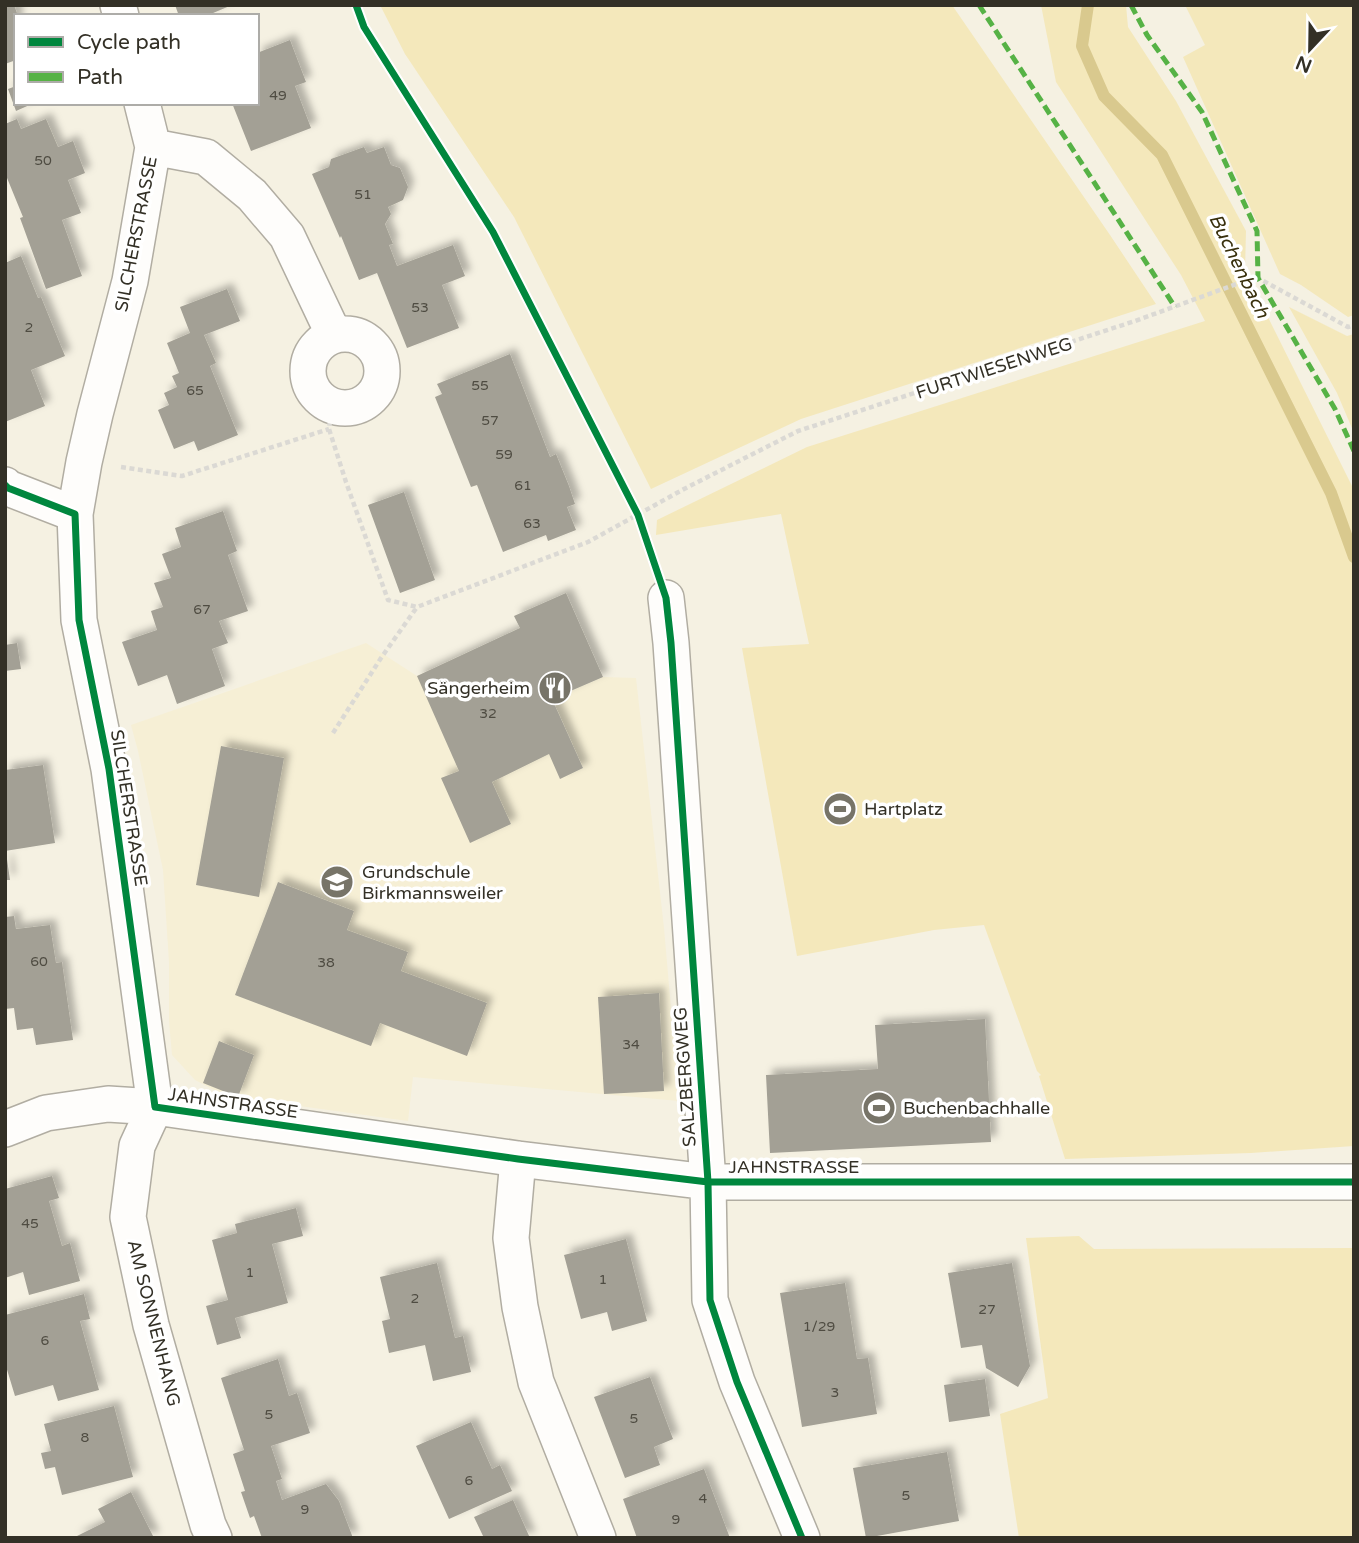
<svg xmlns="http://www.w3.org/2000/svg" width="1359" height="1543" viewBox="0 0 1359 1543" font-family="'Varela Round',sans-serif">
<style>
.built{fill:#f6efd5}
.green{fill:#f4e8bb}
.lines{fill:none;stroke-linecap:round;stroke-linejoin:round}
.stream{stroke:#d9c98e;stroke-width:12}
.building{fill:#a3a095;filter:url(#shadow)}
.minor-casing{stroke:#b1ada2;stroke-width:38}
.path{stroke:#dbd9d4;stroke-width:4.5;stroke-dasharray:5 3.5;stroke-linecap:butt}
.minor{stroke:#fefdfb;stroke-width:35}
.quiet{stroke:#56b245;stroke-width:5;stroke-dasharray:10 5;stroke-linecap:butt}
.cycleway-casing{stroke:#fff;stroke-width:11}
.cycleway{stroke:#00873e;stroke-width:7}
.labels{text-anchor:middle;dominant-baseline:central;stroke-width:7;stroke-linejoin:round;paint-order:stroke}
.number-label{font-size:14px;fill:#4f4c42}
.street-label{font-size:18px;fill:#333026;stroke:#fff}
.poi-label{font-size:18px;fill:#333026;stroke:#fff;text-anchor:start}
.water-label{font-size:19px;font-style:italic;fill:#39300d;stroke:#fff}
</style>
<defs>
<filter id="shadow"><feDropShadow dx="6" dy="-6" stdDeviation="3.5" flood-color="#0004"/></filter>
</defs>
<rect width="100%" height="100%" fill="#f5f1e2"/>
<!-- built -->
<path class="built" d="M 528,625 L 560,778 L 583,768 L 552,699 L 603,677 L 636,678 L 664,928 L 679,1101 L 413,1077 L 408,1121 L 226,1096 L 195,1080 L 172,1055 L 169,1021 L 169,962 L 163,870 L 138,751 L 131,725 L 366,643 L 417,676 Z"/>
<!-- green -->
<path class="green" d="M 380,5 L 952,5 L 1110,235 L 1156,304 L 801,419 L 651,489 L 514,217 L 405,54 Z
M 1041,5 L 1126,5 L 1128,27 L 1176,101 L 1246,231 L 1245,271 L 1354,490 L 1354,1146 L 1251,1153 L 1065,1159 L 1039,1076 L 1041,1075 L 1037,1071 L 984,925 L 934,930 L 797,956 L 742,648 L 809,644 L 781,514 L 656,535 L 657,520 L 807,447 L 1205,321 L 1181,275 L 1056,82 Z
M 1185,5 L 1354,5 L 1354,315 L 1348,317 L 1301,285 L 1280,274 L 1183,57 L 1205,45 Z
M 1289,307 L 1347,336 L 1354,334 L 1354,433 L 1337,393 Z
M 1079,1236 L 1094,1249 L 1354,1248 L 1354,1538 L 1019,1538 L 1000,1414 L 1048,1398 L 1026,1238 Z"/>
<g class="lines">
<!-- stream -->
<path class="stream" d="M 1088,5 L 1082,46 L 1104,96 L 1162,155 L 1331,493 L 1354,557"/>
</g>
<!-- building -->
<path class="building" d="M 5,5 L 14,5 L 18,16 L 16,16 L 16,60 L 5,64 Z
M 175,5 L 232,5 L 206,16 L 179,16 Z
M 290,40 L 306,82 L 295,86 L 311,128 L 251,151 L 232,103 L 257,103 L 257,53 Z
M 16,86 L 16,103 L 34,103 L 16,111 L 8,89 Z
M 17,119 L 21,129 L 46,119 L 58,147 L 73,141 L 85,173 L 68,180 L 81,213 L 62,220 L 82,276 L 46,289 L 20,218 L 23,217 L 5,173 L 5,124 Z
M 364,147 L 367,153 L 384,147 L 391,165 L 400,168 L 408,187 L 403,200 L 388,207 L 391,214 L 385,224 L 393,244 L 389,245 L 397,266 L 453,245 L 465,276 L 442,285 L 459,328 L 407,348 L 377,273 L 359,280 L 341,236 L 340,238 L 312,174 L 329,167 L 331,159 Z
M 21,256 L 38,298 L 41,297 L 65,356 L 31,370 L 45,406 L 5,422 L 5,263 Z
M 227,289 L 240,321 L 204,335 L 216,363 L 210,366 L 238,435 L 198,451 L 194,441 L 174,449 L 158,410 L 169,405 L 164,393 L 177,387 L 172,376 L 179,373 L 167,343 L 190,333 L 180,307 Z
M 510,354 L 550,457 L 556,454 L 569,486 L 575,504 L 567,507 L 576,530 L 548,541 L 546,535 L 503,552 L 477,485 L 471,487 L 435,397 L 442,394 L 437,384 Z
M 404,492 L 435,580 L 400,593 L 368,505 Z
M 223,511 L 237,551 L 228,555 L 248,611 L 219,621 L 228,643 L 212,649 L 225,686 L 177,704 L 167,675 L 138,686 L 122,642 L 157,630 L 151,611 L 163,607 L 154,583 L 171,578 L 162,554 L 181,547 L 175,528 Z
M 566,593 L 603,677 L 552,699 L 583,768 L 560,779 L 549,754 L 492,782 L 511,824 L 470,843 L 441,778 L 459,771 L 417,676 L 520,628 L 514,616 Z
M 17,643 L 21,669 L 5,671 L 5,645 Z
M 221,746 L 284,758 L 259,897 L 196,885 Z
M 43,765 L 55,843 L 5,851 L 5,770 Z
M 7,859 L 10,880 L 5,880 L 5,860 Z
M 278,882 L 354,911 L 347,930 L 408,952 L 401,971 L 487,1003 L 467,1056 L 380,1023 L 371,1046 L 235,995 Z
M 14,916 L 16,929 L 50,925 L 56,963 L 62,962 L 73,1040 L 36,1045 L 33,1028 L 17,1030 L 14,1008 L 5,1009 L 5,917 Z
M 659,993 L 664,1091 L 604,1094 L 598,997 Z
M 985,1019 L 991,1142 L 770,1153 L 766,1075 L 878,1069 L 875,1025 Z
M 219,1041 L 254,1055 L 238,1097 L 203,1083 Z
M 52,1176 L 59,1198 L 49,1201 L 62,1246 L 70,1243 L 80,1281 L 29,1295 L 23,1272 L 5,1278 L 5,1189 Z
M 296,1208 L 303,1236 L 272,1244 L 288,1303 L 235,1318 L 241,1338 L 217,1345 L 206,1306 L 228,1300 L 212,1240 L 237,1233 L 235,1224 Z
M 626,1239 L 647,1321 L 612,1331 L 607,1312 L 581,1319 L 564,1255 Z
M 437,1263 L 455,1338 L 463,1336 L 471,1372 L 433,1381 L 425,1345 L 389,1353 L 382,1321 L 390,1319 L 380,1277 Z
M 1012,1263 L 1030,1366 L 1018,1387 L 986,1368 L 982,1345 L 961,1348 L 948,1273 Z
M 845,1283 L 857,1359 L 868,1358 L 877,1414 L 802,1427 L 780,1293 Z
M 84,1294 L 90,1319 L 80,1321 L 99,1390 L 58,1401 L 53,1385 L 15,1396 L 5,1363 L 5,1315 Z
M 278,1359 L 289,1396 L 297,1393 L 310,1433 L 271,1446 L 282,1479 L 276,1481 L 282,1500 L 326,1484 L 339,1501 L 353,1538 L 262,1538 L 254,1516 L 250,1518 L 241,1492 L 245,1491 L 233,1454 L 244,1450 L 221,1378 Z
M 650,1377 L 673,1439 L 654,1447 L 660,1465 L 625,1478 L 594,1397 Z
M 985,1379 L 990,1416 L 949,1422 L 944,1385 Z
M 114,1406 L 133,1477 L 62,1495 L 55,1467 L 45,1469 L 41,1453 L 51,1451 L 44,1424 Z
M 471,1422 L 492,1469 L 500,1465 L 512,1491 L 449,1519 L 416,1446 Z
M 947,1452 L 959,1521 L 866,1538 L 853,1468 Z
M 704,1469 L 730,1538 L 637,1538 L 623,1499 Z
M 131,1492 L 154,1538 L 73,1538 L 105,1522 L 98,1509 Z
M 513,1500 L 530,1538 L 484,1538 L 474,1517 Z"/>
<g class="lines">
<defs>
<path id="minor" d="M 118,5 L 121,16
M 142,103 L 153,147 L 130,281 L 95,414 L 84,462 L 75,514 L 79,620 L 109,769 L 155,1107
M 153,147 L 206,157 L 252,195 L 287,236 L 334,335
M308 371a37 37 0 1 1 74 0a37 37 0 1 1-74 0Z
M 5,485 L 8,488 L 75,514
M 666,598 L 671,643 L 708,1182 L 710,1300 L 737,1382 L 802,1538
M 155,1107 L 137,1146 L 128,1217 L 151,1325 L 208,1525 L 214,1538
M 5,1129 L 46,1113 L 108,1104 L 155,1107 L 518,1159 L 708,1182 L 1354,1182
M 518,1159 L 511,1238 L 520,1307 L 536,1382 L 598,1538"/>
</defs>
<!-- minor casing -->
<use href="#minor" class="minor-casing"/>
<!-- path -->
<path class="path" d="M 332,404 L 329,429 L 346,482 L 388,600 L 417,607 L 588,542 L 684,489 L 798,431 L 1135,321 L 1242,282 L 1258,278 L 1348,327 L 1354,325
M 121,467 L 182,476 L 329,429
M 333,733 L 381,658 L 417,607"/>
<!-- minor -->
<use href="#minor" class="minor"/>
<!-- quiet -->
<path class="quiet" d="M 979,5 L 1175,307
M 1131,5 L 1147,35 L 1202,112 L 1257,231 L 1258,278 L 1335,409 L 1354,451"/>
<defs>
<path id="cycleway" d="M 356,5 L 364,27 L 493,232 L 638,515 L 666,598 L 671,643 L 708,1182 L 710,1300 L 737,1382 L 802,1538
M 5,485 L 8,488 L 75,514 L 79,620 L 109,769 L 155,1107 L 518,1159 L 708,1182 L 1354,1182"/>
</defs>
<!-- cycleway casing -->
<use href="#cycleway" class="cycleway-casing"/>
<!-- cycleway -->
<use href="#cycleway" class="cycleway"/>
</g>
<!-- icons -->
<defs>
<symbol id="restaurant-disc" viewBox="-11 -11 22 22"><circle r="9.5" fill="#777468" stroke="#fff"/><path d="M-5-6h1v4h1v-4h1v4h1v-4h1v5L-1.5 .5V6h-2V.5L-5-1ZM5-6V6H3V1.5H1.5Q1.5-4 5-6Z" fill="#fff"/></symbol>
<symbol id="stadium-disc" viewBox="-11 -11 22 22"><circle r="9.5" fill="#777468" stroke="#fff"/><path d="M0-5a6.5 5 0 1 0 0 10a6.5 5 0 1 0 0-10ZM-3.5-1.8h7v3.6h-7Z" fill="#fff"/></symbol>
<symbol id="school-disc" viewBox="-11 -11 22 22"><circle r="9.5" fill="#777468" stroke="#fff"/><path d="M0-5L7-2L0 1L-7-2ZM-4 1L0 2.5L4 1V4Q0 6-4 4Z" fill="#fff"/></symbol>
</defs>
<g fill-rule="evenodd">
<use href="#restaurant-disc" x="536" y="669" width="38" height="38"/>
<use href="#stadium-disc" x="821" y="790" width="38" height="38"/>
<use href="#school-disc" x="318" y="863" width="38" height="38"/>
<use href="#stadium-disc" x="860" y="1089" width="38" height="38"/>
</g>
<g class="labels">
<!-- number labels -->
<g class="number-label">
<text x="278" y="95">49</text>
<text x="43" y="160">50</text>
<text x="363" y="194">51</text>
<text x="420" y="307">53</text>
<text x="29" y="327">2</text>
<text x="480" y="385">55</text>
<text x="195" y="390">65</text>
<text x="490" y="420">57</text>
<text x="504" y="454">59</text>
<text x="523" y="485">61</text>
<text x="532" y="523">63</text>
<text x="202" y="609">67</text>
<text x="488" y="713">32</text>
<text x="39" y="961">60</text>
<text x="326" y="962">38</text>
<text x="631" y="1044">34</text>
<text x="30" y="1223">45</text>
<text x="250" y="1272">1</text>
<text x="603" y="1279">1</text>
<text x="415" y="1298">2</text>
<text x="987" y="1309">27</text>
<text x="819" y="1326">1/29</text>
<text x="45" y="1340">6</text>
<text x="835" y="1392">3</text>
<text x="269" y="1414">5</text>
<text x="634" y="1418">5</text>
<text x="85" y="1437">8</text>
<text x="469" y="1480">6</text>
<text x="906" y="1495">5</text>
<text x="703" y="1498">4</text>
<text x="305" y="1509">9</text>
<text x="676" y="1519">9</text>
</g>
<!-- street labels -->
<g class="street-label">
<text transform="translate(136 234) rotate(-79)">SILCHERSTRASSE</text>
<text transform="translate(994 368) rotate(-18)">FURTWIESENWEG</text>
<text transform="translate(129 808) rotate(81)">SILCHERSTRASSE</text>
<text transform="translate(685 1077) rotate(-94)">SALZBERGWEG</text>
<text transform="translate(233 1103) rotate(8)">JAHNSTRASSE</text>
<text x="794" y="1167">JAHNSTRASSE</text>
<text transform="translate(154 1323) rotate(76)">AM SONNENHANG</text>
</g>
<!-- poi labels -->
<g class="poi-label">
<text x="530" y="688" text-anchor="end">Sängerheim</text>
<text x="864" y="809">Hartplatz</text>
<text x="362" y="872">Grundschule<tspan x="362" dy="21">Birkmannsweiler</tspan></text>
<text x="903" y="1108">Buchenbachhalle</text>
</g>
<!-- water labels -->
<g class="water-label">
<text transform="translate(1239 266) rotate(64)">Buchenbach</text>
</g>
</g>
<!-- border -->
<rect width="1359" height="1543" fill="none" stroke="#333026" stroke-width="14"/>
<!-- legend -->
<rect x="14" y="14" width="245" height="91" fill="#ffffff" stroke="#adaca8" stroke-width="2"/>
<rect x="28" y="37" width="35" height="10" fill="#00873e" stroke="#adaca8" stroke-width="2"/>
<text x="77" y="49" font-size="21" fill="#333026">Cycle path</text>
<rect x="28" y="72" width="35" height="10" fill="#56b245" stroke="#adaca8" stroke-width="2"/>
<text x="77" y="84" font-size="21" fill="#333026">Path</text>
<!-- north arrow -->
<g transform="translate(1310 49) rotate(202)" stroke="#ffffff" stroke-width="5" paint-order="stroke">
<path d="M0-5L12 26L0 18L-12 26Z" fill="#333026"/>
<text y="-10" font-size="19" font-weight="bold" text-anchor="middle" fill="#333026">N</text>
</g>
</svg>
